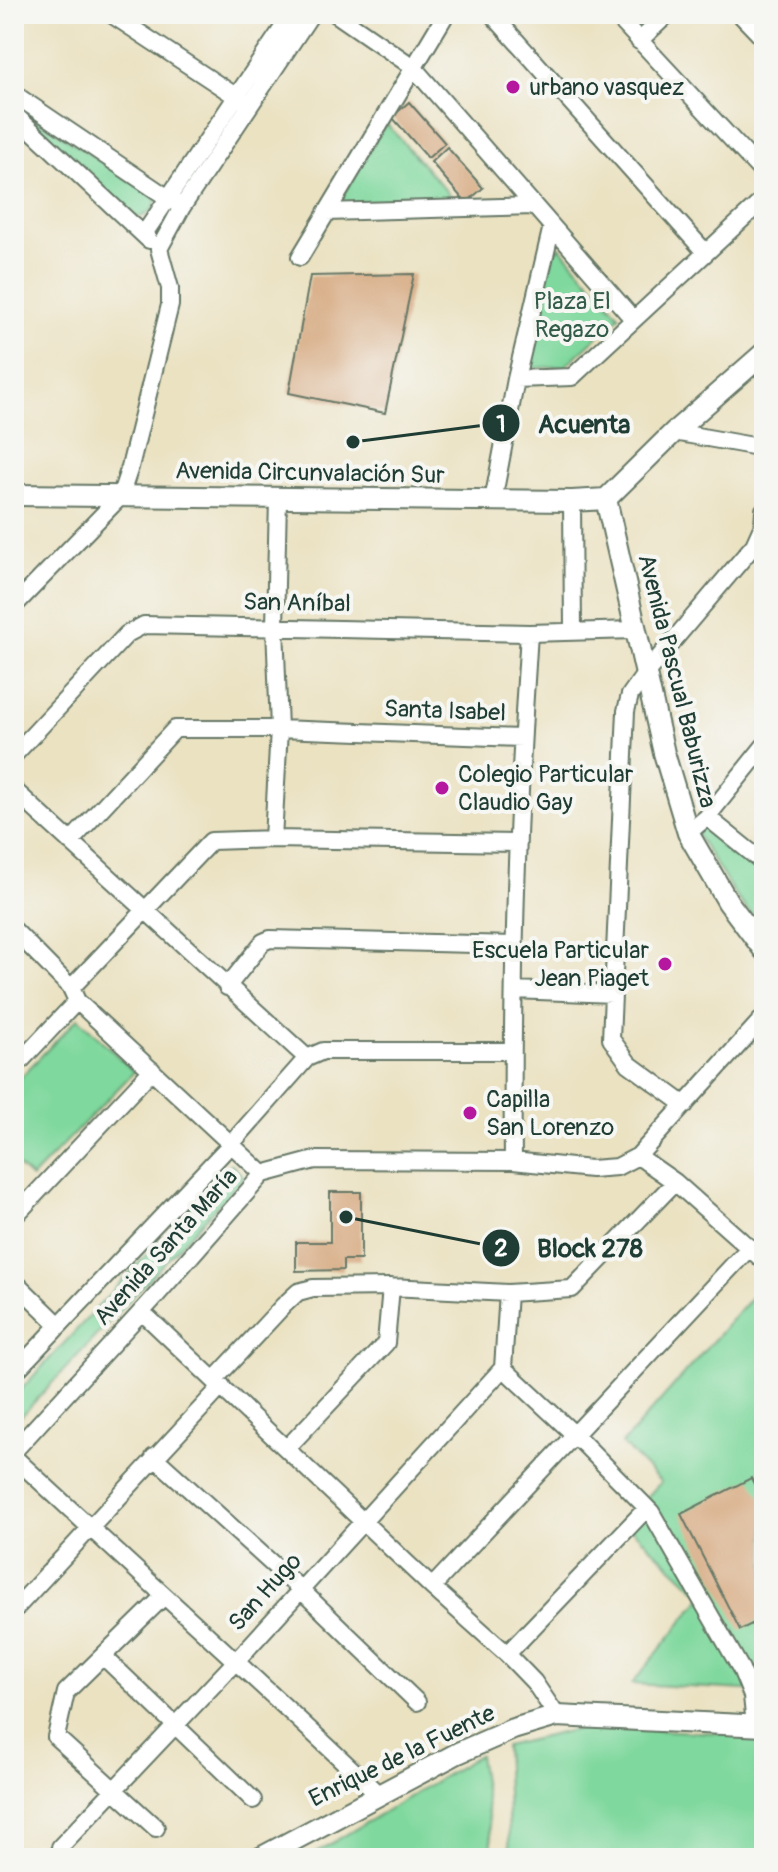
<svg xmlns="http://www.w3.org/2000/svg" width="778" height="1872" viewBox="0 0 778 1872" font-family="Pangolin,sans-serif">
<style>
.green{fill:#7fd89d;stroke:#4f8a68;stroke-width:2}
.building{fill:#d7ab83}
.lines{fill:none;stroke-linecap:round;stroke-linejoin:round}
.minor-casing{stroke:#676;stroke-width:20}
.major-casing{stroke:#676;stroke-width:24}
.minor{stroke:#fff;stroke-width:16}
.major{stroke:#fff;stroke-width:20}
.poi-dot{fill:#b5179e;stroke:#f6f6f2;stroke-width:3}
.labels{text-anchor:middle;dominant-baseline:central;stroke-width:8;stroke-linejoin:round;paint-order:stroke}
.poi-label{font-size:24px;fill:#1f3d34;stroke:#f6f6f2;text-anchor:start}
.park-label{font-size:24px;fill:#325c49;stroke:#f6f6f2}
.street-label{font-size:24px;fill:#1f3d34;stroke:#f6f6f2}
.leader{fill:none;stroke:#1f3d34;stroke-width:3}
.callout-dot{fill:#1f3d34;stroke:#f6f6f2;stroke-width:3}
.mark-label{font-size:24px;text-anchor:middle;font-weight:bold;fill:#fff}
.callout-label{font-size:26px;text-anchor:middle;font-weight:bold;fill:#1f3d34;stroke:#f6f6f2;stroke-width:8;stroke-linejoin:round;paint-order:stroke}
</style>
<rect width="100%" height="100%" fill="#f6f6f2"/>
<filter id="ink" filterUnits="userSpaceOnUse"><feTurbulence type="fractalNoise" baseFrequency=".0125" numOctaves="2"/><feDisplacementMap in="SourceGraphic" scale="16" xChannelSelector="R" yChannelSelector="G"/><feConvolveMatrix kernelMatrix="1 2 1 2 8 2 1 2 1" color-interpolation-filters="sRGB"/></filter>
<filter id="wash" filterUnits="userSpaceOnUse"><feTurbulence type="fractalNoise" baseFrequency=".006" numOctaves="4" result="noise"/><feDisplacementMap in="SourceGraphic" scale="32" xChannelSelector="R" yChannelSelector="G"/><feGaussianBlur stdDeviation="1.8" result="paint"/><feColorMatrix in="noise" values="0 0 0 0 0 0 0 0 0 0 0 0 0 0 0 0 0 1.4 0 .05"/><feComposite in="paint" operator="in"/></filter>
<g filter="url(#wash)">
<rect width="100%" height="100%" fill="#ebe2c2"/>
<!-- green -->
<path class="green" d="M 15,104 L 154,197 L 156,203 C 151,213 146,216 135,218 Z
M 386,123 L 457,203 L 337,205 Z
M 560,247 L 620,316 L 565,366 L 525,369 L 551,255 Z
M 703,824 L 764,875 L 764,929 L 737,898 L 697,835 Z
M 78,1018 L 134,1072 L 31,1178 L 14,1162 L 14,1084 Z
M 231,1164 L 244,1177 L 14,1424 L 14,1397 Z
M 764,1283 L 764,1691 L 632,1684 L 703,1596 L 624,1522 L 661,1482 L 622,1444 Z
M 586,1727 L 764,1735 L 764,1858 L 510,1858 L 505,1746 Z
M 479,1755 L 492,1842 L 490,1858 L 307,1858 Z"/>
<g id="blocks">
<!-- building -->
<path class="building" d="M 409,102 L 445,143 L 428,158 L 392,117 Z
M 447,147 L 483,188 L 466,203 L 431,162 Z
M 414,274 L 385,413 L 289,393 L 310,276 Z
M 330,1192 L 361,1192 L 361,1260 L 343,1260 L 343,1270 L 296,1271 L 296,1242 L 330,1242 Z
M 751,1478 L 764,1503 L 764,1618 L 740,1630 L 681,1514 Z"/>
</g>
</g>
<g filter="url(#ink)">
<use href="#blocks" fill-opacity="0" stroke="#676" stroke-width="2"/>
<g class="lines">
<defs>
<path id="minor" d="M 111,14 L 243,101
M 336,14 L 413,67 L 633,319
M 492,14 L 705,252
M 615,14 L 764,174
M 740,14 L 764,39
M 639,41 L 668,14
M 14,94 L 174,202
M 14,114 L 149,240
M 326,212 L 534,206
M 144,234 L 292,14
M 300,257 L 446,14
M 516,379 L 572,377 L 764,199
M 674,432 L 764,448
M 493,501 L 516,379 L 552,226
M 572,501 L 573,630
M 14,606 L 120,497 L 130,467 L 170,305 L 170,288 L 159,249 L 182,207 L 311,14
M 14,755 L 127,634 L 144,625 L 529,633 L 635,630
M 14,790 L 307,1058
M 707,817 L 764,863
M 688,833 L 707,817 L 764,746
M 273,839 L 279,729 L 275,626 L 278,499
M 70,842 L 175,729 L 279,729 L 522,738
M 14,930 L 71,988 L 77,1001 L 263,1174
M 227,987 L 263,942 L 270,939 L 515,945
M 71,988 L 211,841 L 273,839 L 516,843
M 514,990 L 613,994
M 14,1068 L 77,1001
M 685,1105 L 629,1064 L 611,1039 L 626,711 L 630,695 L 645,674 L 754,545 L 763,525 L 764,510
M 638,1156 L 675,1182 L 764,1261
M 513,1161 C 511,984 517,809 529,633
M 14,1217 L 152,1070
M 14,1281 L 58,1324
M 142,1312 L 432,1587 L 507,1654 L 534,1682 L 557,1716
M 503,1368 L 576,1436 L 651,1512 L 741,1669 L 752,1696 L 755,1726
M 503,1368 L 508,1293
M 14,1373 L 231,1144 L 307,1058 L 323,1051 L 512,1051
M 214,1380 L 284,1305 L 298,1292 L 313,1288 L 391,1287 L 508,1293 L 572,1289 L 675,1182
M 287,1448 L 386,1343 L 391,1287
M 14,1451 L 154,1298 L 263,1174 L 315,1160 L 513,1161 L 591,1169 L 617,1167 L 638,1156 L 764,1017
M 14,1457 C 135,1570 258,1680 378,1794
M 154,1457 L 299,1588 L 417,1702
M 432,1587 L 750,1247
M 16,1608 L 222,1386
M 507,1654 L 647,1508
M 103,1656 L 253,1800
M 156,1828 L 56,1737 L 66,1692 L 164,1596
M 60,1847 L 237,1660 L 503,1368"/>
<path id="major" d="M 14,495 L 572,501 L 606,499
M 606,499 L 664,753 L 688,833 L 728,902 L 764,950
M 606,499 L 674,432 L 764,353
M 260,1858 L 458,1753 L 513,1729 L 557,1716 L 764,1726"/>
</defs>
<!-- minor casing -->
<use href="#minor" class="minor-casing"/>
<!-- major casing -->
<use href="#major" class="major-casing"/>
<!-- minor -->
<use href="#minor" class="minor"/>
<!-- major -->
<use href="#major" class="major"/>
</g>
</g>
<!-- markers -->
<g class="poi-dot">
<circle cx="513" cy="87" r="8"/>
<circle cx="442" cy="788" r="8"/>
<circle cx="665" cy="964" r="8"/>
<circle cx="470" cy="1113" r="8"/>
</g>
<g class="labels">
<!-- poi labels -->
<g class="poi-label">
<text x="529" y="87">urbano vasquez</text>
<text x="458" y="774">Colegio Particular<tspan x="458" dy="28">Claudio Gay</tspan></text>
<text x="649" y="950" text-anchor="end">Escuela Particular<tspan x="649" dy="28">Jean Piaget</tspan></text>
<text x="486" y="1099">Capilla<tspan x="486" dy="28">San Lorenzo</tspan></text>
</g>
<!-- park labels -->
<g class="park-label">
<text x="572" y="301">Plaza El<tspan x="572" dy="28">Regazo</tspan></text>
</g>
<!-- street labels -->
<g class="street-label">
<text transform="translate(310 473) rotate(1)">Avenida Circunvalación Sur</text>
<text transform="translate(297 603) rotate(1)">San Aníbal</text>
<text transform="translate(677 681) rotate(76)">Avenida Pascual Baburizza</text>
<text transform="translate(445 711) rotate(2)">Santa Isabel</text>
<text transform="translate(166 1247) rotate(-48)">Avenida Santa María</text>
<text transform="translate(265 1592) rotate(-48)">San Hugo</text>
<text transform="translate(402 1756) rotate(-26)">Enrique de la Fuente</text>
</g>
</g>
<!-- callouts -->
<path class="leader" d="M353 442L501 423M346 1217L501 1248"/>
<g class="callout-dot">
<circle cx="353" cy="442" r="8"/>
<circle cx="346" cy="1217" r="8"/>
<circle cx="501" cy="423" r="20"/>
<circle cx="501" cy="1248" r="20"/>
</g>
<g class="mark-label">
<text x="501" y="432">1</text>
<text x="501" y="1256">2</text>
</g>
<g class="callout-label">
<text x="584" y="433">Acuenta</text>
<text x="590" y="1257">Block 278</text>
</g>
<!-- margin -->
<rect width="778" height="1872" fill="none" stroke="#f6f6f2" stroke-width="48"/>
</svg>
